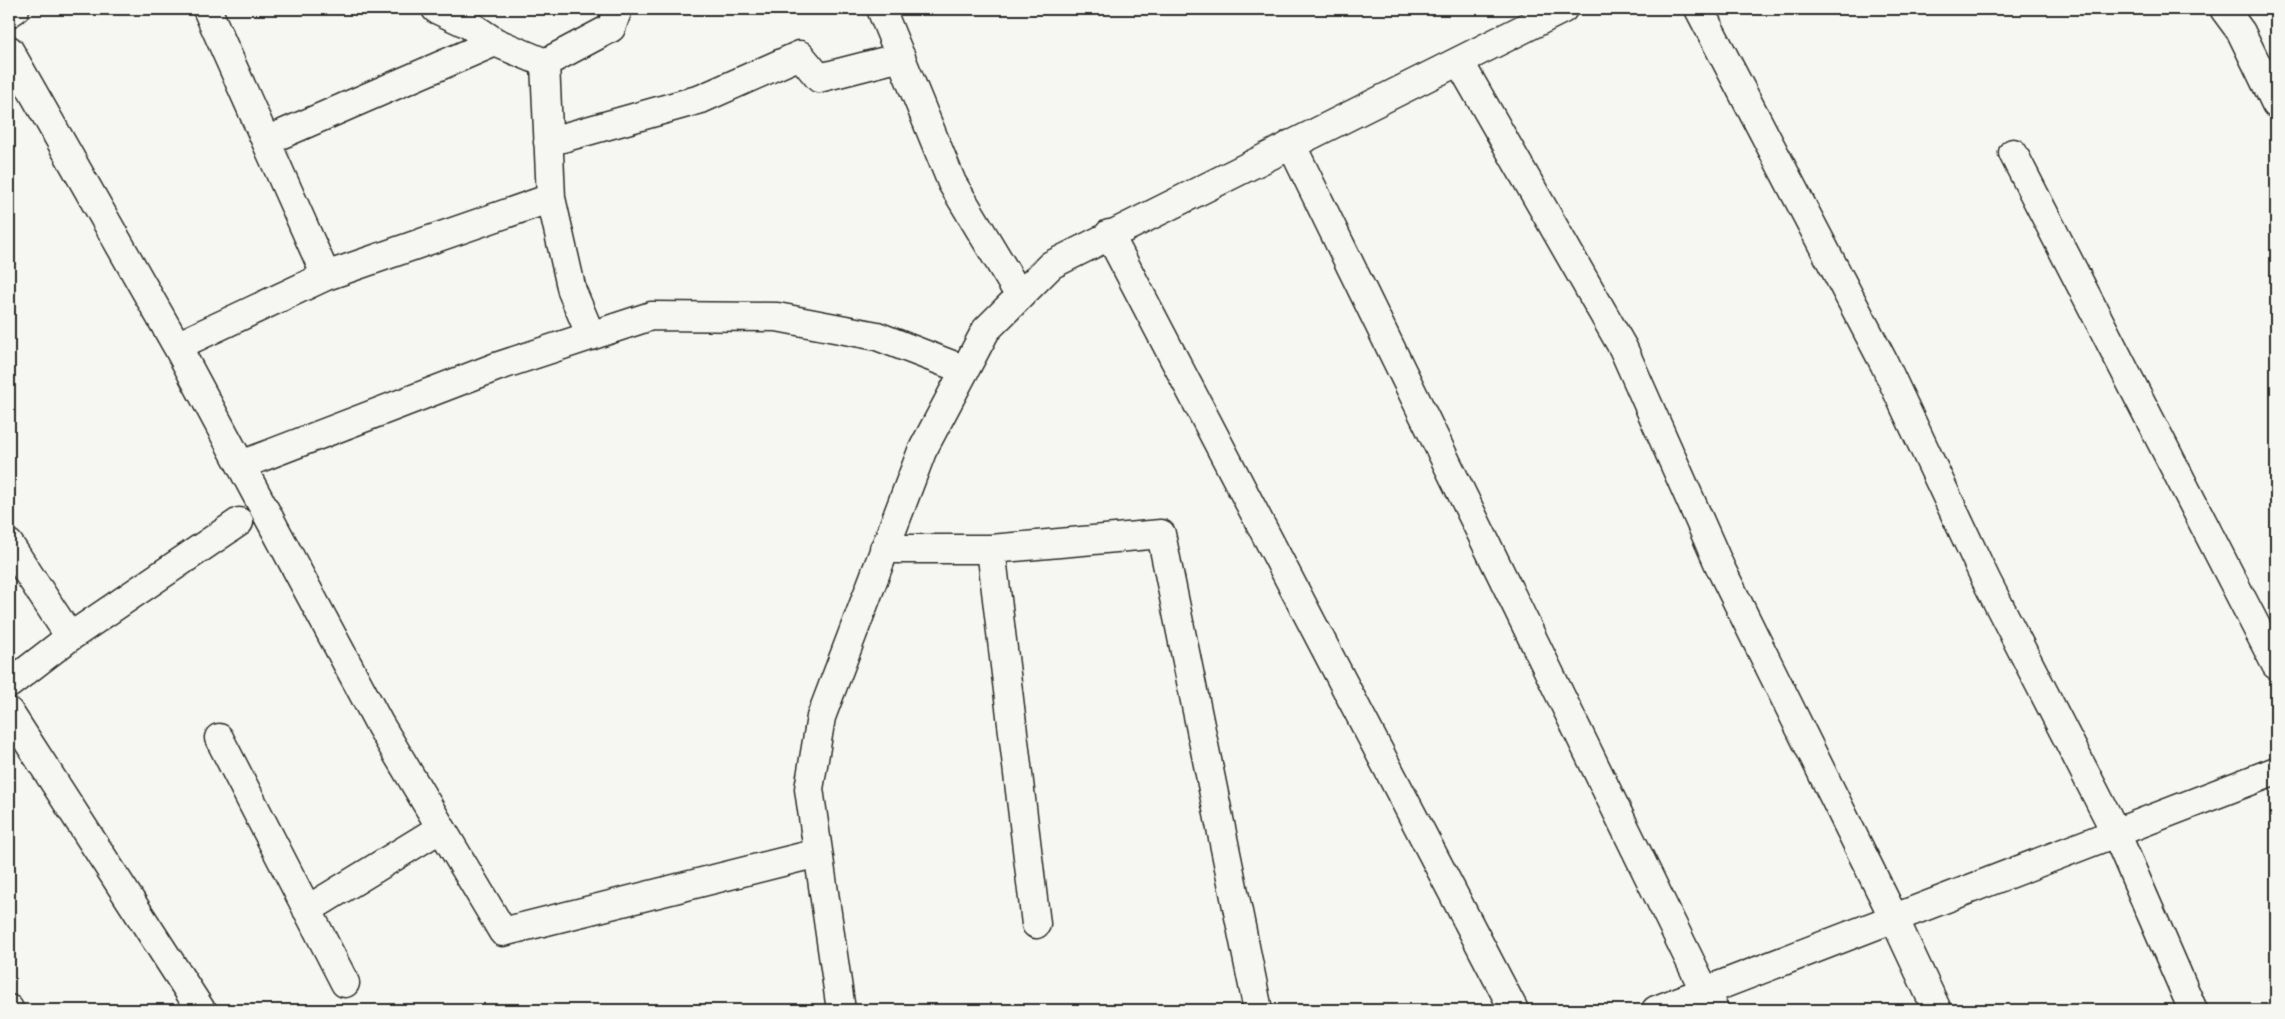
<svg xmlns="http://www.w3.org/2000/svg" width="2285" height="1019" viewBox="0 0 2285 1019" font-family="Itim,sans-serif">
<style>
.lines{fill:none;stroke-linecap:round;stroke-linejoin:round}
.minor-casing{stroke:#2b2b2b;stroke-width:31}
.minor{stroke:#f6f6f2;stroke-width:28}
</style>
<rect width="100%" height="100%" fill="#f6f6f2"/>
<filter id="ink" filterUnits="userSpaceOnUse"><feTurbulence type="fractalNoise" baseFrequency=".02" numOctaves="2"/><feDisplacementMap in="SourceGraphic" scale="10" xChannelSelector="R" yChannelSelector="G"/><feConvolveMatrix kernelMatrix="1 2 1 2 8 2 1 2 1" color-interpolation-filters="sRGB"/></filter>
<g filter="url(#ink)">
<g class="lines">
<defs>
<path id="minor" d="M 436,9 L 468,24 L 495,42 L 545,63 L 611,28 L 618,9
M 881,9 L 952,183 L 1020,296
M 1699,9 L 1884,363 L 1986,580 L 2116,833 L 2193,1010
M 2224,9 L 2241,32 L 2276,104
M 9,13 L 15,9
M 9,50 L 177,346 L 380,725 L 503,932 L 818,853
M 1459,61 L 1623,348 L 1721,569 L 1894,918 L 1937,1010
M 266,141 L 495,42
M 548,142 L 701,99 L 800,55 L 819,78 L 901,57
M 1291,144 L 1714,1010
M 2013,153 L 2276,665
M 551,198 L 572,291 L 591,336
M 1109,234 L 1514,1010
M 326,276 L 551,198 L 545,63
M 177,346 L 326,276 L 207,9
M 241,465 L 496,367 L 651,316 L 777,317 L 877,336 L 965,370
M 9,544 L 70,637
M 884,549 L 991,549
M 9,684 L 70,637 L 239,522
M 9,712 L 201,1010
M 219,738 L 345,983
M 307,910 L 441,828
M 1036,924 L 991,549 L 1161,534 L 1258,1010
M 9,1009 L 9,1010
M 841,1010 L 809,789 L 821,717 L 922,451 L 986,330 L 1051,265 L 1563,9
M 1656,1010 L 2276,771"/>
</defs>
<!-- minor casing -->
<use href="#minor" class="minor-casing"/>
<!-- minor -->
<use href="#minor" class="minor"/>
</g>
</g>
<!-- margin -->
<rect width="2285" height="1019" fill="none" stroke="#f6f6f2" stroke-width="30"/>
<rect x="15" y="15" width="2255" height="989" fill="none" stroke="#2b2b2b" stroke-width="2" filter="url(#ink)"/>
</svg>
